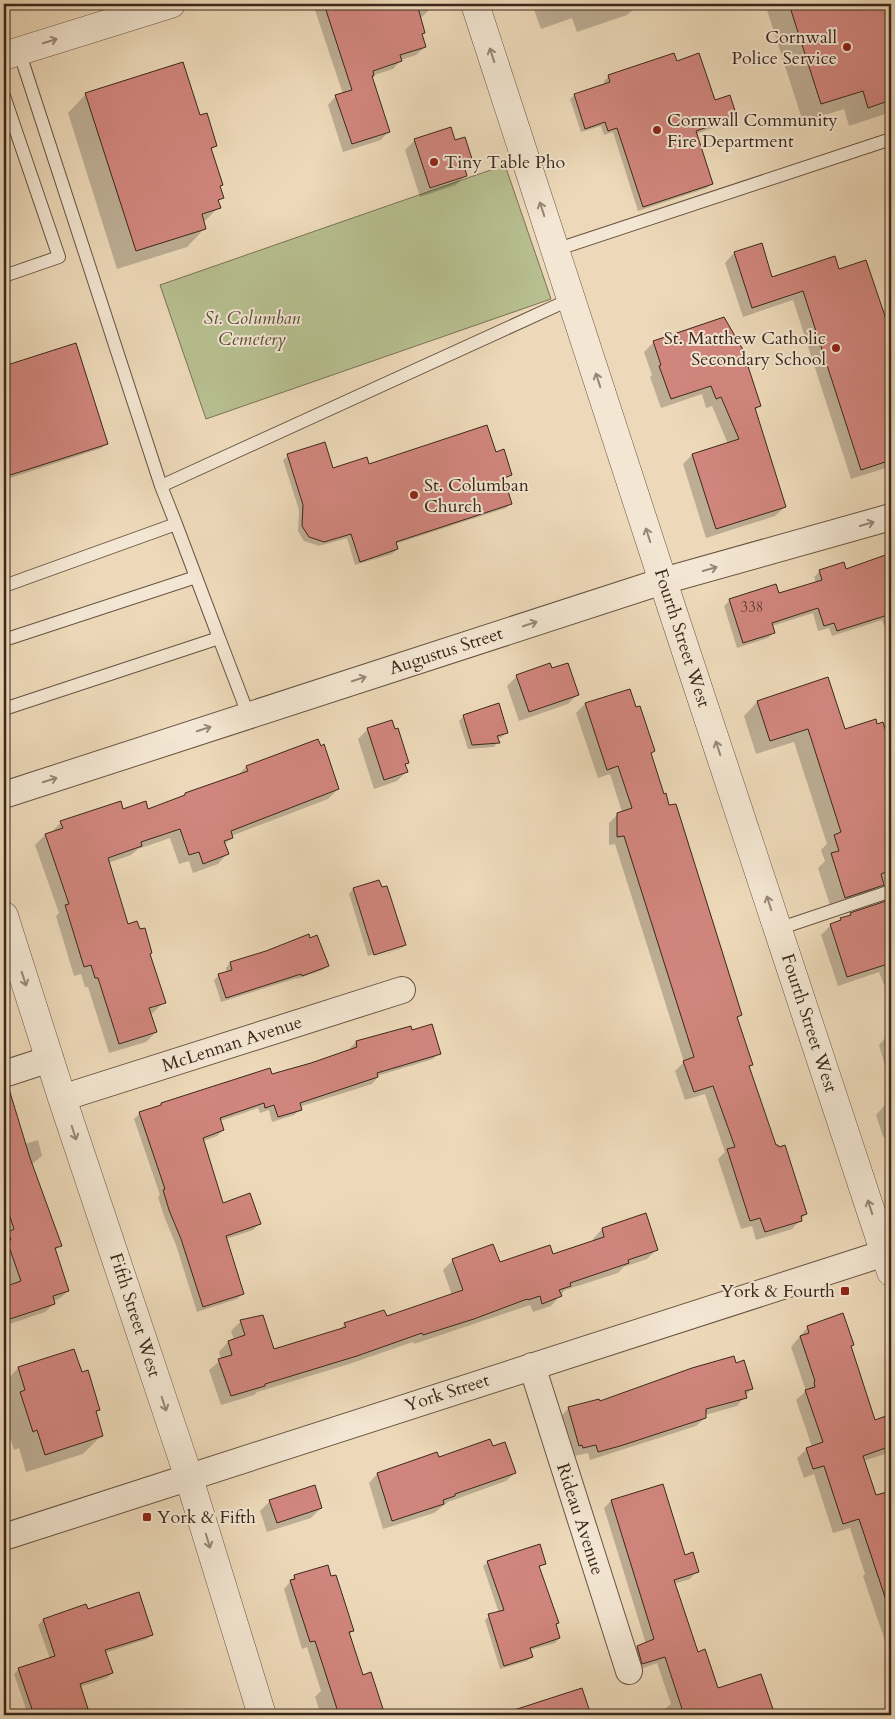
<svg xmlns="http://www.w3.org/2000/svg" width="895" height="1719" viewBox="0 0 895 1719" font-family="Cardo,serif">
<style>
.green{fill:#b7bf90;stroke:#797356}
.shadow{fill:#0003}
.building{fill:#d1867d;stroke:#3b271b}
.lines{fill:none;stroke-linecap:round;stroke-linejoin:round}
.service-casing{stroke:#685442;stroke-width:14}
.minor-casing{stroke:#685442;stroke-width:28}
.tertiary-casing{stroke:#685442;stroke-width:29}
.service{stroke:#f3e6d2;stroke-width:12}
.minor{stroke:#f3e6d2;stroke-width:26}
.tertiary{stroke:#f3e6d2;stroke-width:28}
.oneway{stroke:#978676}
.poi-dot{fill:#8f2418;stroke:#f3e6d2;stroke-width:2}
.labels{text-anchor:middle;dominant-baseline:central;stroke-width:4;stroke-linejoin:round;paint-order:stroke}
.number-label{font-size:15px;fill:#603f34}
.poi-label{font-size:18px;fill:#3b271b;stroke:#f3e6d2;text-anchor:start}
.park-label{font-size:18px;font-style:italic;fill:#5a4d38;stroke:#f3e6d2}
.street-label{font-size:18px;fill:#3b271b;stroke:#f3e6d2}
</style>
<rect width="100%" height="100%" fill="#edd9b9"/>
<filter id="stains"><feTurbulence type="fractalNoise" baseFrequency=".004" numOctaves="4"/><feColorMatrix values="0 0 0 0 .2 0 0 0 0 .09 0 0 0 0 .02 0 0 0 .5 -.17"/></filter>
<radialGradient id="worn" r=".72"><stop offset=".6" stop-color="#630" stop-opacity="0"/><stop offset="1" stop-color="#630" stop-opacity=".3"/></radialGradient>
<!-- green -->
<path class="green" d="M 505,165 L 551,299 L 206,419 L 160,285 Z"/>
<!-- shadow -->
<path class="shadow" d="M 317,4 L 427,4 L 429,10 L 420,19 L 421,35 L 425,47 L 416,55 L 401,60 L 393,69 L 371,76 L 389,131 L 381,140 L 343,152 L 328,105 L 336,96 L 343,94 L 314,7 Z
M 532,4 L 636,4 L 637,6 L 627,15 L 577,32 L 572,18 L 541,29 Z
M 765,4 L 891,4 L 891,112 L 849,126 L 844,109 L 803,122 Z
M 676,62 L 714,102 L 736,117 L 731,122 L 695,134 L 712,183 L 707,188 L 638,211 L 613,132 L 604,135 L 601,126 L 581,132 L 570,99 L 575,95 L 605,85 L 604,81 L 609,76 Z
M 86,94 L 199,117 L 216,145 L 211,150 L 222,184 L 219,187 L 222,197 L 218,202 L 219,207 L 203,223 L 205,228 L 187,247 L 117,269 L 68,113 Z
M 415,140 L 454,142 L 471,158 L 463,166 L 465,176 L 456,185 L 420,197 L 405,150 Z
M 4,175 L 10,194 L 4,200 Z
M 734,253 L 771,278 L 838,270 L 886,323 L 891,321 L 891,468 L 890,469 L 889,467 L 851,479 L 793,300 L 743,317 L 725,263 Z
M 654,342 L 760,406 L 754,411 L 785,507 L 775,516 L 706,538 L 683,464 L 692,455 L 728,444 L 712,406 L 706,408 L 702,394 L 661,408 L 650,377 L 652,375 L 644,352 Z
M 75,345 L 107,443 L 102,448 L 4,480 L 4,367 Z
M 495,454 L 511,475 L 503,480 L 511,504 L 506,508 L 395,544 L 397,549 L 392,554 L 355,565 L 347,538 L 319,546 L 304,541 L 298,531 L 299,510 L 283,460 L 288,456 L 332,470 Z
M 891,544 L 891,633 L 887,634 L 882,620 L 832,636 L 829,628 L 818,631 L 813,613 L 772,626 L 774,632 L 768,638 L 737,648 L 724,606 L 730,600 L 778,595 L 816,583 L 814,577 L 820,571 L 845,570 L 889,555 L 887,548 Z
M 551,670 L 578,694 L 568,704 L 519,721 L 507,686 L 517,676 Z
M 828,679 L 844,730 L 882,724 L 891,753 L 891,879 L 882,882 L 883,884 L 869,898 L 832,911 L 818,868 L 825,861 L 821,850 L 827,844 L 794,742 L 756,754 L 744,716 L 757,702 Z
M 629,690 L 654,751 L 650,755 L 741,1015 L 736,1019 L 752,1064 L 749,1068 L 775,1147 L 806,1214 L 792,1229 L 756,1240 L 752,1226 L 741,1229 L 718,1159 L 725,1152 L 705,1094 L 685,1100 L 675,1071 L 684,1062 L 615,844 L 609,845 L 609,823 L 618,814 L 622,812 L 610,774 L 598,778 L 576,713 L 585,704 Z
M 464,716 L 507,732 L 502,737 L 497,739 L 498,742 L 494,747 L 468,749 L 459,721 Z
M 368,729 L 408,763 L 404,766 L 406,772 L 397,781 L 374,789 L 358,739 Z
M 246,767 L 338,789 L 328,799 L 231,836 L 232,838 L 224,845 L 227,854 L 218,864 L 193,873 L 189,861 L 179,864 L 170,838 L 138,849 L 131,855 L 108,863 L 127,925 L 149,954 L 164,1002 L 154,1012 L 150,1014 L 156,1032 L 146,1042 L 109,1053 L 88,987 L 85,987 L 81,974 L 74,976 L 56,916 L 59,913 L 35,845 L 45,835 L 51,833 L 61,822 L 122,810 L 147,810 L 181,798 L 185,794 L 237,776 Z
M 378,881 L 405,945 L 400,949 L 369,959 L 401,948 L 401,945 L 368,956 L 349,894 L 353,889 Z
M 889,902 L 891,909 L 891,983 L 884,985 L 879,972 L 838,986 L 821,935 L 831,925 L 851,914 Z
M 267,952 L 327,966 L 323,970 L 297,979 L 297,978 L 221,1002 L 214,980 L 219,975 L 227,972 L 226,968 L 230,963 Z
M 412,1031 L 439,1053 L 433,1059 L 377,1076 L 377,1078 L 372,1084 L 299,1107 L 300,1109 L 294,1115 L 272,1122 L 269,1110 L 260,1113 L 258,1108 L 220,1121 L 223,1130 L 217,1136 L 203,1141 L 223,1204 L 259,1224 L 253,1230 L 226,1239 L 243,1294 L 237,1299 L 197,1312 L 176,1245 L 164,1216 L 158,1197 L 160,1195 L 134,1119 L 140,1113 L 159,1107 L 161,1105 L 311,1064 L 351,1050 L 350,1048 L 356,1042 Z
M 891,1035 L 891,1086 L 879,1045 L 887,1036 Z
M 891,1098 L 891,1134 L 883,1137 L 876,1115 Z
M 18,1121 L 25,1144 L 38,1140 L 42,1156 L 31,1165 L 60,1245 L 55,1251 L 68,1291 L 59,1299 L 53,1301 L 54,1304 L 45,1312 L 4,1326 L 4,1288 L 11,1285 L 4,1263 L 4,1238 L 5,1236 L 4,1231 L 4,1126 Z
M 646,1215 L 656,1250 L 647,1259 L 624,1267 L 618,1273 L 565,1290 L 551,1306 L 533,1312 L 530,1305 L 414,1344 L 413,1342 L 346,1365 L 257,1392 L 254,1395 L 221,1405 L 209,1370 L 221,1360 L 219,1352 L 228,1342 L 234,1340 L 231,1331 L 241,1321 L 273,1351 L 339,1330 L 345,1324 L 386,1318 L 452,1295 L 443,1270 L 453,1260 L 500,1264 L 552,1256 L 593,1242 L 593,1239 L 602,1229 Z
M 842,1315 L 850,1347 L 874,1422 L 886,1418 L 891,1434 L 891,1448 L 885,1454 L 863,1461 L 876,1497 L 891,1492 L 891,1643 L 886,1644 L 863,1576 L 865,1574 L 864,1571 L 850,1528 L 833,1533 L 814,1474 L 804,1478 L 797,1458 L 807,1449 L 812,1447 L 796,1400 L 806,1391 L 791,1347 L 807,1328 Z
M 74,1350 L 81,1373 L 99,1409 L 95,1413 L 102,1435 L 83,1454 L 26,1472 L 19,1448 L 14,1450 L 4,1417 L 4,1410 L 7,1407 L 4,1399 L 4,1383 L 18,1368 Z
M 735,1364 L 752,1388 L 737,1406 L 705,1415 L 705,1418 L 696,1426 L 590,1460 L 588,1453 L 574,1456 L 574,1453 L 571,1454 L 560,1417 L 569,1408 L 599,1402 Z
M 492,1448 L 515,1473 L 506,1481 L 448,1502 L 434,1513 L 383,1529 L 369,1483 L 377,1474 L 436,1454 L 438,1459 Z
M 270,1501 L 321,1508 L 311,1518 L 267,1532 L 260,1511 Z
M 611,1501 L 684,1556 L 697,1571 L 690,1579 L 674,1584 L 697,1654 L 717,1689 L 773,1713 L 782,1710 L 784,1715 L 661,1715 L 660,1713 L 671,1704 L 657,1663 L 635,1671 L 630,1655 L 637,1647 L 646,1644 L 604,1508 Z
M 488,1562 L 545,1563 L 538,1568 L 557,1623 L 555,1625 L 559,1638 L 555,1643 L 530,1650 L 532,1656 L 527,1661 L 500,1669 L 485,1620 L 489,1616 L 499,1613 L 483,1566 Z
M 295,1576 L 353,1631 L 348,1635 L 362,1677 L 371,1673 L 384,1715 L 321,1715 L 315,1697 L 321,1691 L 307,1647 L 302,1649 L 284,1589 Z
M 87,1610 L 152,1634 L 147,1639 L 105,1653 L 112,1673 L 107,1678 L 80,1687 L 89,1715 L 28,1715 L 14,1674 L 19,1669 L 50,1659 L 38,1625 L 43,1620 Z
M 581,1689 L 589,1715 L 518,1715 L 527,1707 Z"/>
<!-- building -->
<path class="building" d="M 324,4 L 417,4 L 425,33 L 422,34 L 426,47 L 400,55 L 402,61 L 373,71 L 374,76 L 372,76 L 390,132 L 352,144 L 335,95 L 352,90 Z
M 789,4 L 891,4 L 891,100 L 868,108 L 863,91 L 821,104 Z
M 674,53 L 677,61 L 699,53 L 715,100 L 730,95 L 737,117 L 696,131 L 713,184 L 643,207 L 617,128 L 608,131 L 605,122 L 585,129 L 574,94 L 610,82 L 608,75 Z
M 183,62 L 200,115 L 207,113 L 217,146 L 211,148 L 223,185 L 220,186 L 224,198 L 218,200 L 221,208 L 202,214 L 206,229 L 136,251 L 85,93 Z
M 451,127 L 455,140 L 465,137 L 472,159 L 463,162 L 467,176 L 430,188 L 414,139 Z
M 762,243 L 772,277 L 835,256 L 839,269 L 866,260 L 887,322 L 891,320 L 891,460 L 861,470 L 803,291 L 752,308 L 734,252 Z
M 724,317 L 742,348 L 761,406 L 755,408 L 786,507 L 716,529 L 692,454 L 739,439 L 721,397 L 716,399 L 711,386 L 671,399 L 659,366 L 661,365 L 653,341 Z
M 76,343 L 108,444 L 4,477 L 4,366 Z
M 487,425 L 496,452 L 504,449 L 512,475 L 504,478 L 512,504 L 396,542 L 398,549 L 360,562 L 351,534 L 324,542 L 309,537 L 302,526 L 303,505 L 287,454 L 325,442 L 333,468 L 367,457 L 369,464 Z
M 891,553 L 891,614 L 837,631 L 834,623 L 824,626 L 818,608 L 772,623 L 775,633 L 743,643 L 729,599 L 776,584 L 779,593 L 822,580 L 819,570 L 844,562 L 846,569 Z
M 550,663 L 552,668 L 568,663 L 579,695 L 529,712 L 516,675 Z
M 828,677 L 845,729 L 876,719 L 877,724 L 883,722 L 891,749 L 891,870 L 881,874 L 884,885 L 845,898 L 831,853 L 839,851 L 834,835 L 841,832 L 808,729 L 770,741 L 757,701 Z
M 630,689 L 636,707 L 640,706 L 655,751 L 651,753 L 664,794 L 666,793 L 669,805 L 676,804 L 742,1015 L 737,1017 L 753,1065 L 749,1066 L 776,1145 L 778,1145 L 779,1147 L 785,1145 L 807,1214 L 801,1216 L 802,1221 L 765,1232 L 760,1218 L 750,1221 L 727,1149 L 735,1147 L 713,1086 L 694,1092 L 683,1061 L 694,1057 L 624,836 L 617,837 L 617,813 L 632,808 L 618,766 L 607,770 L 585,703 Z
M 499,703 L 508,733 L 497,736 L 500,743 L 472,745 L 463,715 Z
M 392,720 L 395,729 L 398,728 L 409,763 L 405,764 L 408,772 L 384,780 L 367,728 Z
M 318,739 L 321,746 L 324,744 L 339,789 L 231,831 L 233,838 L 224,841 L 229,854 L 203,864 L 199,852 L 189,855 L 180,829 L 141,842 L 142,846 L 108,858 L 128,924 L 137,921 L 140,929 L 145,928 L 152,953 L 150,954 L 166,1003 L 149,1008 L 157,1032 L 119,1044 L 98,978 L 95,978 L 91,965 L 84,967 L 65,905 L 69,904 L 45,834 L 63,828 L 60,821 L 121,801 L 123,809 L 146,801 L 148,809 L 185,795 L 185,793 L 248,771 L 246,766 Z
M 379,880 L 382,887 L 387,886 L 406,945 L 374,955 L 353,888 Z
M 889,900 L 891,905 L 891,963 L 847,977 L 830,924 L 841,920 L 840,918 L 851,915 L 850,913 Z
M 309,934 L 310,938 L 317,935 L 329,966 L 302,976 L 301,974 L 226,998 L 218,974 L 232,970 L 230,962 L 266,951 Z
M 432,1024 L 441,1054 L 377,1073 L 378,1077 L 300,1103 L 302,1110 L 278,1117 L 274,1105 L 265,1108 L 264,1103 L 220,1118 L 224,1130 L 203,1138 L 223,1203 L 250,1193 L 261,1224 L 226,1236 L 244,1294 L 203,1307 L 181,1239 L 169,1210 L 163,1190 L 165,1189 L 139,1112 L 161,1105 L 161,1103 L 270,1068 L 272,1074 L 311,1063 L 357,1047 L 356,1041 L 411,1026 L 412,1030 Z
M 4,1089 L 9,1089 L 30,1158 L 62,1246 L 55,1248 L 69,1291 L 53,1296 L 55,1304 L 4,1321 L 4,1287 L 21,1281 L 7,1241 L 11,1240 L 8,1232 L 14,1229 L 4,1199 Z
M 646,1213 L 658,1250 L 628,1260 L 629,1263 L 570,1283 L 571,1286 L 559,1290 L 562,1296 L 542,1304 L 540,1296 L 528,1300 L 527,1299 L 474,1319 L 423,1335 L 422,1333 L 357,1356 L 265,1384 L 265,1386 L 231,1396 L 218,1359 L 232,1355 L 228,1341 L 245,1335 L 240,1320 L 263,1315 L 274,1349 L 346,1327 L 344,1323 L 384,1310 L 387,1316 L 463,1290 L 452,1259 L 493,1244 L 500,1262 L 550,1245 L 553,1254 L 604,1237 L 602,1228 Z
M 843,1313 L 854,1345 L 851,1346 L 875,1420 L 886,1416 L 891,1431 L 891,1446 L 863,1456 L 876,1495 L 891,1491 L 891,1602 L 887,1603 L 859,1519 L 843,1524 L 824,1466 L 813,1469 L 806,1448 L 823,1442 L 805,1390 L 815,1387 L 814,1382 L 815,1381 L 800,1336 L 809,1333 L 807,1326 Z
M 74,1349 L 82,1372 L 88,1370 L 100,1410 L 96,1411 L 103,1436 L 45,1455 L 37,1430 L 33,1432 L 20,1392 L 25,1390 L 18,1367 Z
M 734,1356 L 736,1363 L 744,1360 L 753,1389 L 745,1391 L 747,1398 L 706,1409 L 706,1418 L 620,1446 L 598,1452 L 596,1445 L 583,1448 L 582,1445 L 579,1446 L 568,1407 L 599,1399 L 600,1401 L 692,1368 Z
M 490,1439 L 493,1446 L 505,1442 L 516,1473 L 455,1494 L 455,1496 L 443,1500 L 444,1504 L 392,1521 L 377,1473 L 437,1452 L 439,1457 Z
M 663,1484 L 685,1555 L 693,1552 L 699,1572 L 674,1580 L 698,1652 L 705,1649 L 718,1688 L 761,1674 L 775,1715 L 684,1715 L 665,1657 L 642,1664 L 637,1646 L 654,1639 L 611,1500 Z
M 315,1485 L 322,1508 L 277,1523 L 269,1500 Z
M 540,1544 L 546,1564 L 539,1566 L 559,1623 L 556,1624 L 560,1638 L 530,1648 L 533,1657 L 504,1666 L 488,1614 L 504,1610 L 487,1561 Z
M 328,1565 L 331,1576 L 336,1575 L 354,1631 L 349,1632 L 363,1675 L 371,1672 L 385,1715 L 339,1715 L 315,1641 L 310,1642 L 290,1580 L 295,1579 L 294,1575 Z
M 139,1592 L 153,1635 L 105,1650 L 113,1673 L 80,1684 L 90,1715 L 34,1715 L 18,1668 L 55,1656 L 43,1619 L 86,1604 L 88,1609 Z
M 582,1688 L 591,1715 L 511,1715 L 511,1711 Z"/>
<g class="lines">
<defs>
<path id="service" d="M 19,51 L 161,486 L 176,524
M 4,96 L 59,257 L 4,276
M 555,250 L 891,139
M 161,486 L 571,299
M 4,586 L 176,524 L 196,577
M 219,638 L 248,714
M 4,640 L 196,577 L 219,638 L 4,709
M 778,929 L 891,891"/>
<path id="minor" d="M 4,795 L 663,581 L 891,517
M 4,1074 L 50,1059
M 62,1098 L 402,990
M 532,1366 L 629,1671
M 4,1537 L 891,1251"/>
<path id="tertiary" d="M 475,4 L 672,609 L 891,1272
M 4,56 L 171,4
M 4,916 L 62,1098 L 189,1478 L 262,1715"/>
</defs>
<!-- service casing -->
<use href="#service" class="service-casing"/>
<!-- minor casing -->
<use href="#minor" class="minor-casing"/>
<!-- tertiary casing -->
<use href="#tertiary" class="tertiary-casing"/>
<!-- service -->
<use href="#service" class="service"/>
<!-- minor -->
<use href="#minor" class="minor"/>
<!-- tertiary -->
<use href="#tertiary" class="tertiary"/>
</g>
<!-- one-way arrows -->
<defs><path id="oneway-shaft" d="M-6 0H5M1.5-3L5.5 0L1.5 3" fill="none" stroke-width="1.6" stroke-linecap="round" stroke-linejoin="round" transform="scale(1.25)"/></defs>
<g class="oneway">
<use href="#oneway-shaft" transform="translate(50 41) rotate(-17)"/>
<use href="#oneway-shaft" transform="translate(492 55) rotate(-108)"/>
<use href="#oneway-shaft" transform="translate(542 209) rotate(-108)"/>
<use href="#oneway-shaft" transform="translate(598 380) rotate(-108)"/>
<use href="#oneway-shaft" transform="translate(867 524) rotate(-16)"/>
<use href="#oneway-shaft" transform="translate(648 535) rotate(-108)"/>
<use href="#oneway-shaft" transform="translate(710 569) rotate(-16)"/>
<use href="#oneway-shaft" transform="translate(530 624) rotate(-18)"/>
<use href="#oneway-shaft" transform="translate(359 679) rotate(-18)"/>
<use href="#oneway-shaft" transform="translate(204 729) rotate(-18)"/>
<use href="#oneway-shaft" transform="translate(718 748) rotate(-108)"/>
<use href="#oneway-shaft" transform="translate(50 780) rotate(-18)"/>
<use href="#oneway-shaft" transform="translate(769 903) rotate(-108)"/>
<use href="#oneway-shaft" transform="translate(24 979) rotate(72)"/>
<use href="#oneway-shaft" transform="translate(74 1133) rotate(72)"/>
<use href="#oneway-shaft" transform="translate(870 1207) rotate(-108)"/>
<use href="#oneway-shaft" transform="translate(164 1404) rotate(72)"/>
<use href="#oneway-shaft" transform="translate(208 1541) rotate(73)"/>
</g>
<!-- markers -->
<g class="poi-dot">
<circle cx="847" cy="47" r="5"/>
<circle cx="657" cy="130" r="5"/>
<circle cx="434" cy="162" r="5"/>
<circle cx="836" cy="348" r="5"/>
<circle cx="414" cy="495" r="5"/>
<rect x="840" y="1286" width="10" height="10" rx="2.5"/>
<rect x="142" y="1512" width="10" height="10" rx="2.5"/>
</g>
<g class="labels">
<!-- number labels -->
<g class="number-label">
<text x="752" y="607">338</text>
</g>
<!-- poi labels -->
<g class="poi-label">
<text x="837" y="37" text-anchor="end">Cornwall<tspan x="837" dy="21">Police Service</tspan></text>
<text x="667" y="120">Cornwall Community<tspan x="667" dy="21">Fire Department</tspan></text>
<text x="444" y="162">Tiny Table Pho</text>
<text x="826" y="338" text-anchor="end">St. Matthew Catholic<tspan x="826" dy="21">Secondary School</tspan></text>
<text x="424" y="485">St. Columban<tspan x="424" dy="21">Church</tspan></text>
<text x="835" y="1291" text-anchor="end">York &amp; Fourth</text>
<text x="157" y="1517">York &amp; Fifth</text>
</g>
<!-- park labels -->
<g class="park-label">
<text x="252" y="318">St. Columban<tspan x="252" dy="21">Cemetery</tspan></text>
</g>
<!-- street labels -->
<g class="street-label">
<text transform="translate(682 638) rotate(72)">Fourth Street West</text>
<text transform="translate(446 651) rotate(-18)">Augustus Street</text>
<text transform="translate(809 1023) rotate(72)">Fourth Street West</text>
<text transform="translate(232 1044) rotate(-18)">McLennan Avenue</text>
<text transform="translate(135 1315) rotate(72)">Fifth Street West</text>
<text transform="translate(447 1393) rotate(-18)">York Street</text>
<text transform="translate(580 1519) rotate(72)">Rideau Avenue</text>
</g>
</g>
<!-- margin -->
<rect width="895" height="1719" fill="none" stroke="#edd9b9" stroke-width="20"/>
<rect x="5" y="5" width="885" height="1709" fill="none" stroke="#3b271b" stroke-width="2.5"/>
<rect x="10" y="10" width="875" height="1699" fill="none" stroke="#3b271b"/>
<rect width="100%" height="100%" filter="url(#stains)"/>
<rect width="100%" height="100%" fill="url(#worn)"/>
</svg>
